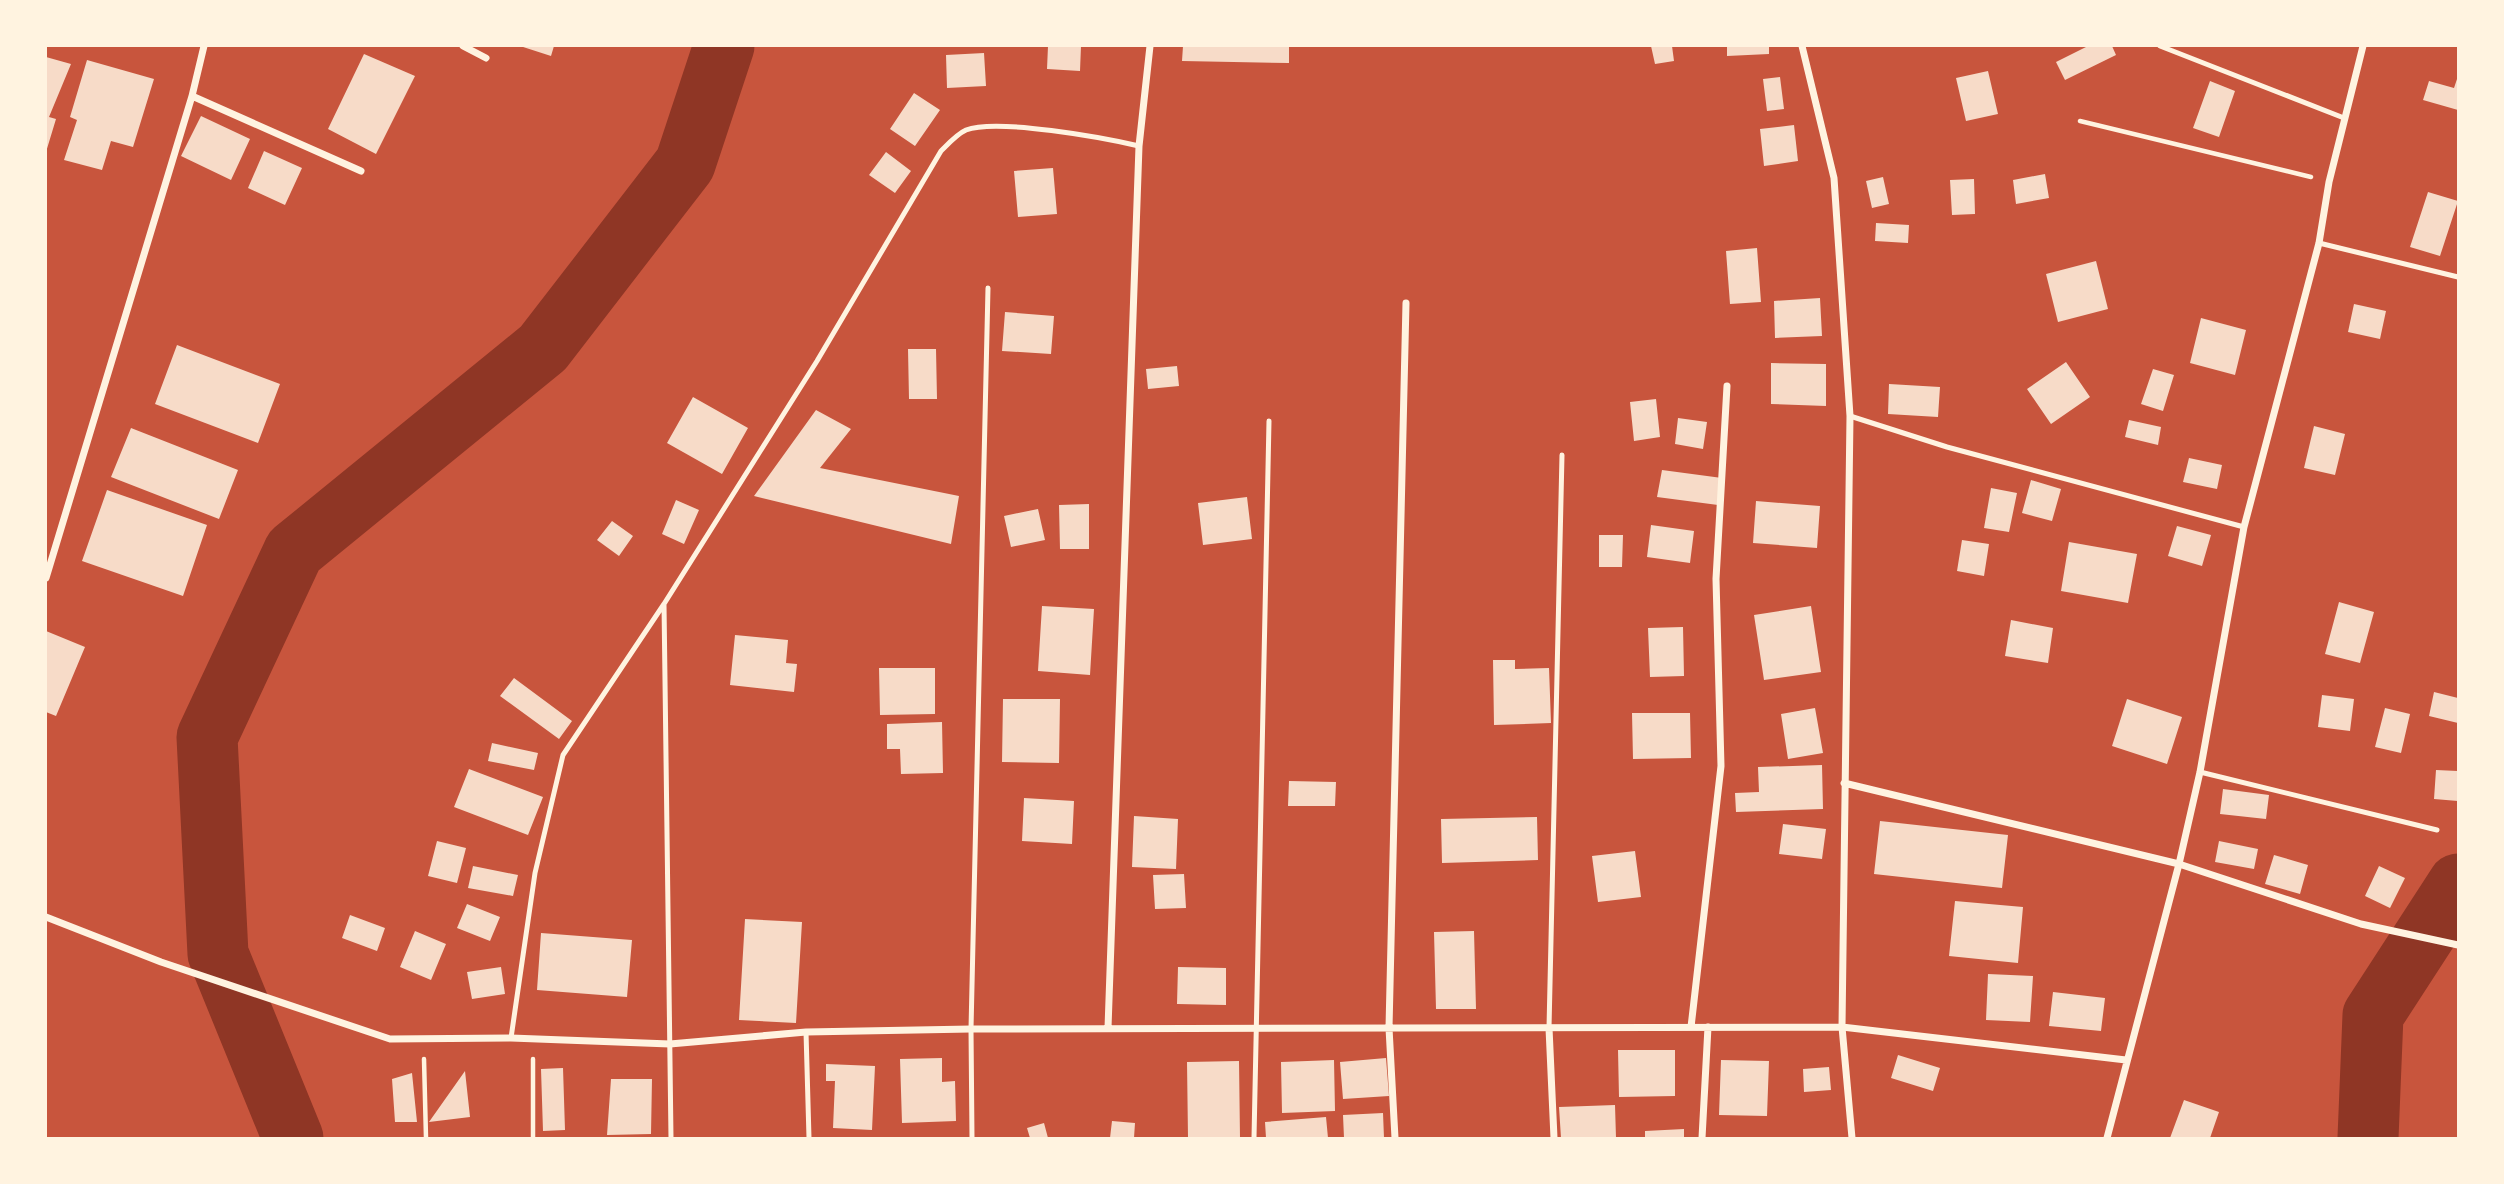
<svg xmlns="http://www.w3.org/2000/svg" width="2504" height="1184" viewBox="0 0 2504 1184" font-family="'PT Serif',serif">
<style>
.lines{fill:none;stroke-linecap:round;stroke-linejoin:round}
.river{stroke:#8f3625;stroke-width:61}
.building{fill:#f7dbc8}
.path{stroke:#fff3e0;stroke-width:4.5}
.service{stroke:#fff3e0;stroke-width:5}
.minor{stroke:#fff3e0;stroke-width:7}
</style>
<rect width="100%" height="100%" fill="#c8553d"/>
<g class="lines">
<!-- river -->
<path class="river" d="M 293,1138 L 218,954 L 207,737 L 294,551 L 543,348 L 685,164 L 724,46
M 2368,1138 L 2373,1015 L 2458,884"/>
</g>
<!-- building -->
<path class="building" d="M 520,46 L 554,46 L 551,56 Z
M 1048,46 L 1081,46 L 1080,71 L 1047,69 Z
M 1183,46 L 1289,46 L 1289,63 L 1182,61 Z
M 1651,46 L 1672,46 L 1674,61 L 1655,64 Z
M 1727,46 L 1769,46 L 1769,54 L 1727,56 Z
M 2088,46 L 2112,46 L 2116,55 L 2065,80 L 2056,62 Z
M 984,53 L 986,86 L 947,88 L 946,55 Z
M 364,54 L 415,76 L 376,154 L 328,129 Z
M 46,57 L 71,64 L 49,117 L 56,119 L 46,152 Z
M 87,60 L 154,79 L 133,147 L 111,141 L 102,170 L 64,160 L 77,120 L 70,117 Z
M 1988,71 L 1998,114 L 1966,121 L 1956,78 Z
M 2458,76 L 2458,110 L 2423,100 L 2429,81 L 2454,88 Z
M 1780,77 L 1784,109 L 1767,111 L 1763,79 Z
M 2210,81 L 2235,91 L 2219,137 L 2193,128 Z
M 914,93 L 940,110 L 915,146 L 890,129 Z
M 201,116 L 250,139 L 231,180 L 181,156 Z
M 1794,125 L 1798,161 L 1764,166 L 1760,129 Z
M 264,151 L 302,168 L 285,205 L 248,188 Z
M 886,152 L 911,171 L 895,193 L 869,175 Z
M 1053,168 L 1057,214 L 1018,217 L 1014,171 Z
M 2045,174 L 2049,198 L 2016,204 L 2013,180 Z
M 1883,177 L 1889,204 L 1872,208 L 1866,181 Z
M 1974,179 L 1975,214 L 1952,215 L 1950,180 Z
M 2428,192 L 2458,201 L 2440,256 L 2410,247 Z
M 1876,223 L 1909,225 L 1908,243 L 1875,241 Z
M 1757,248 L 1761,302 L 1730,304 L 1726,251 Z
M 2096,261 L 2108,309 L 2058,322 L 2046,274 Z
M 1820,298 L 1822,336 L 1775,338 L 1774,301 Z
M 2354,304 L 2386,311 L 2380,339 L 2348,332 Z
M 1005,312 L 1054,316 L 1051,354 L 1002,351 Z
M 2201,318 L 2246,330 L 2235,375 L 2190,363 Z
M 177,345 L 280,384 L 258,443 L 155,404 Z
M 908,349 L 936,349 L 937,399 L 909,399 Z
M 2066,362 L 2090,397 L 2051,424 L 2027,389 Z
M 1771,363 L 1826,364 L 1826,406 L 1771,404 Z
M 1177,366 L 1179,386 L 1148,389 L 1146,369 Z
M 2153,369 L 2174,375 L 2163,411 L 2141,404 Z
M 1889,384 L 1940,387 L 1938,417 L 1888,414 Z
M 693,397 L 748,428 L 722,474 L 667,443 Z
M 1656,399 L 1660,437 L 1634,441 L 1630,402 Z
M 816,410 L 851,429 L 820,468 L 959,496 L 951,544 L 754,496 Z
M 1678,418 L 1707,422 L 1703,449 L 1675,444 Z
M 2129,420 L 2161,427 L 2158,445 L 2125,437 Z
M 2314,426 L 2345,434 L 2335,475 L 2304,468 Z
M 131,428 L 238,470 L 219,519 L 111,477 Z
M 2189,458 L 2222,465 L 2217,489 L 2183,482 Z
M 1662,470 L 1722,478 L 1718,505 L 1657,497 Z
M 2031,480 L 2061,489 L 2052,521 L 2022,513 Z
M 1991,488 L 2017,493 L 2009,532 L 1984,528 Z
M 107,490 L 207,525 L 183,596 L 82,561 Z
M 1247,497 L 1252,539 L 1203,545 L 1198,503 Z
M 676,500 L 699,510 L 684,544 L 662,534 Z
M 1756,501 L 1820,506 L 1817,548 L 1753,543 Z
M 1089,504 L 1089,549 L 1060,549 L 1059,505 Z
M 1038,509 L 1045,540 L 1011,547 L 1004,516 Z
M 612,521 L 633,536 L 619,556 L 597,540 Z
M 1651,525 L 1694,531 L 1690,563 L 1647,557 Z
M 2177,526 L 2211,535 L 2202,566 L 2168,556 Z
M 1599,535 L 1623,535 L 1622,567 L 1599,567 Z
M 1962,540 L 1989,544 L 1984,576 L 1957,571 Z
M 2069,542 L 2137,554 L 2128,603 L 2061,591 Z
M 2339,602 L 2374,612 L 2360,663 L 2325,654 Z
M 1042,606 L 1094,609 L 1090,675 L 1038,671 Z
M 1811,606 L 1821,672 L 1764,680 L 1754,615 Z
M 2011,620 L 2053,628 L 2048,663 L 2005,656 Z
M 1683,627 L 1684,676 L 1650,677 L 1648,628 Z
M 46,631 L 85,647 L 56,716 L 46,712 Z
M 735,635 L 788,640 L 786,663 L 797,664 L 794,692 L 730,685 Z
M 1493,660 L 1515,660 L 1515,669 L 1549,668 L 1551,723 L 1494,725 Z
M 879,668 L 935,668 L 935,714 L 880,715 Z
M 514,678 L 572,721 L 559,739 L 500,696 Z
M 2434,692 L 2458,698 L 2458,723 L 2429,716 Z
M 2322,695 L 2354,699 L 2350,731 L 2318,727 Z
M 1003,699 L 1060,699 L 1059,763 L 1002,762 Z
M 2127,699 L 2182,717 L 2167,764 L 2112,746 Z
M 1815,708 L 1823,753 L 1788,759 L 1781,714 Z
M 2385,708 L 2410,714 L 2401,753 L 2375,747 Z
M 1632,713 L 1690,713 L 1691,758 L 1633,759 Z
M 942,722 L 943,773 L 901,774 L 900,749 L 887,749 L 887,724 Z
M 492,743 L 538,753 L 534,770 L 488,761 Z
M 1822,765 L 1823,809 L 1736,812 L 1735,793 L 1759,792 L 1758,767 Z
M 469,769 L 543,797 L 528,835 L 454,807 Z
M 2436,770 L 2458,771 L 2458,801 L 2434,799 Z
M 1289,781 L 1336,782 L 1335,806 L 1288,806 Z
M 2223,789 L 2269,795 L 2266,819 L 2220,814 Z
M 1024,798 L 1074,801 L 1072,844 L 1022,841 Z
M 1134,816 L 1178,819 L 1176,869 L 1132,867 Z
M 1537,817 L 1538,860 L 1442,863 L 1441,819 Z
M 1880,821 L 2008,835 L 2002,888 L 1874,874 Z
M 1783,824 L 1826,829 L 1822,859 L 1779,854 Z
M 437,841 L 466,848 L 457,883 L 428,876 Z
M 2219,841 L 2258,849 L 2254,869 L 2215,862 Z
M 1635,851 L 1641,897 L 1598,902 L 1592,856 Z
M 2274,855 L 2308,865 L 2300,894 L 2265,884 Z
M 473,866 L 518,875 L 513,896 L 468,888 Z
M 2379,866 L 2405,878 L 2390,908 L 2365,896 Z
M 1184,874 L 1186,908 L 1155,909 L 1153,875 Z
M 1955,901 L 2023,907 L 2018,963 L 1949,956 Z
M 467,904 L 500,917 L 490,941 L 457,928 Z
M 350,915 L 385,928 L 377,951 L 342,938 Z
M 745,919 L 802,922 L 796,1023 L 739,1020 Z
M 415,931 L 446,944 L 431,980 L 400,967 Z
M 1474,931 L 1476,1009 L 1436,1009 L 1434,932 Z
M 541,933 L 632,940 L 627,997 L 537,990 Z
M 501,967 L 505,994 L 472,999 L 467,972 Z
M 1178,967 L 1226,968 L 1226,1005 L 1177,1004 Z
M 1988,974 L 2033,976 L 2030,1022 L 1986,1020 Z
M 2053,992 L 2105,998 L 2101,1031 L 2049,1026 Z
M 1618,1050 L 1675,1050 L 1675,1096 L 1619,1097 Z
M 1898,1055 L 1940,1068 L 1933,1091 L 1891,1078 Z
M 942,1058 L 942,1082 L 955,1081 L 956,1121 L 902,1123 L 900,1059 Z
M 1386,1058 L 1389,1096 L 1343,1099 L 1340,1062 Z
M 1334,1060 L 1335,1111 L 1282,1113 L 1281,1062 Z
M 1721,1060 L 1769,1061 L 1767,1116 L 1719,1115 Z
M 1239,1061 L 1240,1138 L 1188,1138 L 1187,1062 Z
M 826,1064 L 875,1066 L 872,1130 L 833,1128 L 835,1081 L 826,1081 Z
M 1829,1067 L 1831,1090 L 1804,1092 L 1803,1069 Z
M 563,1068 L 565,1130 L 543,1131 L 541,1069 Z
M 465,1071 L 470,1117 L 429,1122 Z
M 412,1073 L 417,1122 L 395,1122 L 392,1079 Z
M 611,1079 L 652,1079 L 651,1134 L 607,1135 Z
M 2184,1100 L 2219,1112 L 2210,1138 L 2170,1138 Z
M 1615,1105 L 1616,1138 L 1561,1138 L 1559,1107 Z
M 1383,1113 L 1384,1138 L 1344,1138 L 1343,1115 Z
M 1326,1117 L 1328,1138 L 1266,1138 L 1265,1122 Z
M 1112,1121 L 1135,1123 L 1134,1138 L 1110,1138 Z
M 1044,1123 L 1048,1138 L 1030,1138 L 1027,1128 Z
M 1684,1129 L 1684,1138 L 1645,1138 L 1645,1131 Z"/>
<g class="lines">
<!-- path -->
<path class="path" d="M 2080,121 L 2311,177
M 424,1059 L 426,1138
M 533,1138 L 533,1059"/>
<!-- service -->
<path class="service" d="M 2160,46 L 2344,118
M 2319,243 L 2458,277
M 1850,416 L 1947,447 L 2244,527
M 664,604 L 817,361 L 941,151 C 948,144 957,134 966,130 C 997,118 1105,138 1139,146
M 2200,772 L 2437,830
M 1549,1028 L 1562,455
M 806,1032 L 809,1138
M 511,1038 L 535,873 L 563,755 L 664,604 L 671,1138
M 972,1138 L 971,1029 L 988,288
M 1254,1138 L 1269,421"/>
<!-- minor -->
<path class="minor" d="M 463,46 L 486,58
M 1802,46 L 1834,178 L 1850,416 L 1842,1027 L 1852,1138
M 192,96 L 361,171
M 46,578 L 192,96 L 204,46
M 1844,783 L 2179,864 L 2361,924 L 2458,945
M 46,917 L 161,962 L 390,1039 L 511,1038 L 670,1044 L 806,1032 L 971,1029 L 1842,1027 L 2126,1060
M 1691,1027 L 1721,766 L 1716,579 L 1727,386
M 1108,1028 L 1139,146 L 1150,46
M 1549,1028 L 1554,1138
M 1395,1138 L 1389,1028 L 1406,303
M 1702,1138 L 1708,1027
M 2107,1138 L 2179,864 L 2200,772 L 2244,527 L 2319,243 L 2329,182 L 2363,46"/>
</g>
<!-- border -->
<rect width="2504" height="1184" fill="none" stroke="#fff3e0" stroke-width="94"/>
</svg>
